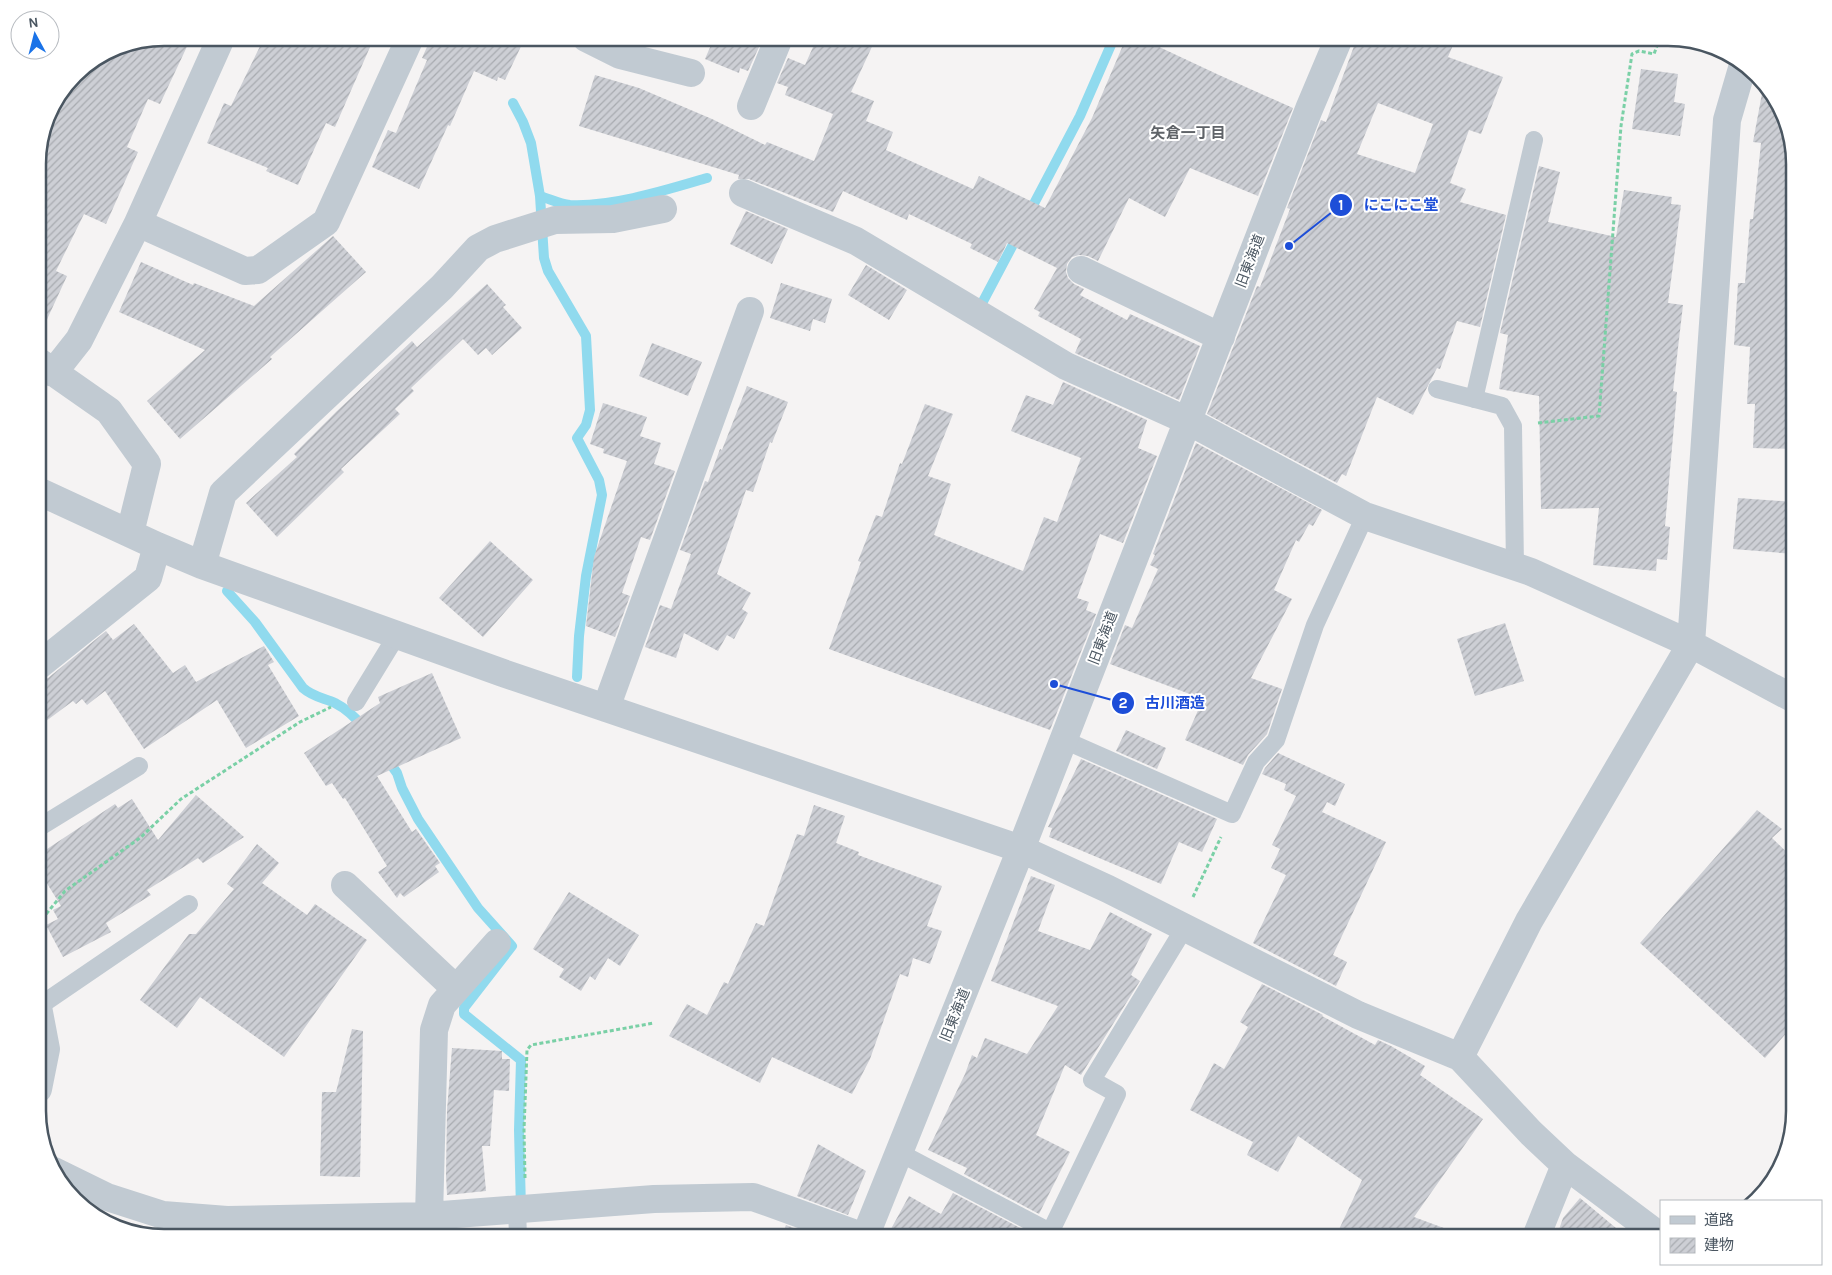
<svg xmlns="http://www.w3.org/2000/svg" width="1832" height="1275" viewBox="0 0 1832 1275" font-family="Karla,'Noto Sans JP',sans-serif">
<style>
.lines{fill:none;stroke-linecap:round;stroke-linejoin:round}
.stream{stroke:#90daee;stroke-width:10}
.building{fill:url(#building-hatch);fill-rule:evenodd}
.path{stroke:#7ad0a6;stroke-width:3;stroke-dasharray:4 2.5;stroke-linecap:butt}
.service{stroke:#c1cad2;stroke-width:18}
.minor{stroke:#c1cad2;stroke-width:28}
.labels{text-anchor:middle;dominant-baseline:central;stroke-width:4;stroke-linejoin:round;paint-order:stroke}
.street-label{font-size:14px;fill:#4a5661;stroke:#fff}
.neighbourhood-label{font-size:15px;font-weight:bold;fill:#5f6368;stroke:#fff}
.rim{fill:none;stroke:#4a5661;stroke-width:2.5}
.leader{fill:none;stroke:#1d4ed8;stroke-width:2}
.callout-dot{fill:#1d4ed8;stroke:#fff;stroke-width:2}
.mark-label{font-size:15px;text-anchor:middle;font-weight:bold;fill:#fff}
.callout-label{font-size:15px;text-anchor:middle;font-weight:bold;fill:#1d4ed8;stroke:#fff;stroke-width:4;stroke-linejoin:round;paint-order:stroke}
</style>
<defs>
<pattern id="building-hatch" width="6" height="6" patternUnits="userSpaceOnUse" patternTransform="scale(1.25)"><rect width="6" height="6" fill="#cdcfd5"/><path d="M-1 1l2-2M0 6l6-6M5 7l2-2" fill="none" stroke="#a8abb0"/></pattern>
</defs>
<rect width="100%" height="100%" fill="#f5f3f3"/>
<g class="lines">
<!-- stream -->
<path class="stream" d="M 513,103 L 523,122 L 531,143 L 540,196 L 544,258 L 548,271 L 586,336 L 590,410 L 586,425 L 577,438 L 599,480 L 602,495 L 586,576 L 579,636 L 577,677
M 540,196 C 550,199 560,204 570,205 C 613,207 666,190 707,178
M 1028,215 L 1080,116 L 1114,38
M 979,309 L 1018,235
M 227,591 L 255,622 L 303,688 C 313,697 324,698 335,703 C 347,709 357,719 365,729
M 387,759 L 397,773 L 402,788 L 418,819 L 478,908 L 512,946 L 464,1008 L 464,1014 L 521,1060 L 519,1130 L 521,1209
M 1064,1234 L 1072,1237"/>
</g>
<!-- building -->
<path class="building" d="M 164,38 L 191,38 L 160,104 L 148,99 L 127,147 L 138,152 L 106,224 L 84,214 L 56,271 L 67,276 L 38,339 L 38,156 L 47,116 L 75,74 L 116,47 Z
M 264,38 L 374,38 L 335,127 L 326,123 L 298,185 L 266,171 L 268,168 L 207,143 L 224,103 L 231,106 Z
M 431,38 L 525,38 L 505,80 L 498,77 L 497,81 L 474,71 L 450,126 L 448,125 L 419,189 L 372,167 L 388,130 L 396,133 L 427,60 L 422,58 Z
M 714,38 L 756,38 L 753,45 L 759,47 L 748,71 L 740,68 L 739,73 L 705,59 Z
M 817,38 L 876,38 L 851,92 L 874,101 L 866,121 L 893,132 L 886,150 L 973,189 L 979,176 L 1045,208 L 1092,118 L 1126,38 L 1140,38 L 1219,75 L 1293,108 L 1258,196 L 1190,168 L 1165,217 L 1129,198 L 1098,261 L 1088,256 L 1079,255 L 1072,257 L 1067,264 L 1066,272 L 1068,278 L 1074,284 L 1084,289 L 1080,295 L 1127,320 L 1130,314 L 1200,346 L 1179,400 L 1075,353 L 1081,339 L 1038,316 L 1040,312 L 1034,309 L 1057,268 L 1007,243 L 998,262 L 970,248 L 972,244 L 909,214 L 907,220 L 843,191 L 833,212 L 749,179 L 738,179 L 739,175 L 579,126 L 595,75 L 639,88 L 712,119 L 765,145 L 767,142 L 814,161 L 833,114 L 785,95 L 788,87 L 777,83 L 788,58 L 805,65 Z
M 1357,38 L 1456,38 L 1448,57 L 1503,77 L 1481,134 L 1469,130 L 1450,183 L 1466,189 L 1460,202 L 1506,215 L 1480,327 L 1457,321 L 1440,369 L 1437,368 L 1413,415 L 1377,397 L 1346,476 L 1342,474 L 1337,483 L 1207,414 L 1257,286 L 1260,287 L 1290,209 L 1287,208 L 1321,120 L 1326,122 ZM 1378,103 L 1433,124 L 1415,173 L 1357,154 Z
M 1641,69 L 1678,74 L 1674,102 L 1685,104 L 1680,136 L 1632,129 Z
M 1763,88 L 1781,108 L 1794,164 L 1794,449 L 1753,448 L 1755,404 L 1747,404 L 1750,347 L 1734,345 L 1738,283 L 1745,283 L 1750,219 L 1753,219 L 1761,143 L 1753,142 Z
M 1539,166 L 1560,172 L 1548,222 L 1616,237 L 1624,190 L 1672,197 L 1671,204 L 1681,205 L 1668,303 L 1683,305 L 1673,391 L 1677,392 L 1665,526 L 1670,527 L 1667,560 L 1657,559 L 1656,571 L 1593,565 L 1599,508 L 1541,509 L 1539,396 L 1499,389 L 1508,335 L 1500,333 Z
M 746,211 L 788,229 L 772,264 L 730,244 Z
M 333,236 L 366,272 L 270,357 L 272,359 L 180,439 L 147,401 L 205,350 L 119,312 L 141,262 L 193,285 L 194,283 L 254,306 Z
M 866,265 L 907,290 L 889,320 L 848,295 Z
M 781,283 L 832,299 L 825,323 L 813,319 L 810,331 L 770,318 Z
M 487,284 L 506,305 L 503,307 L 522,328 L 492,355 L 486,348 L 478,355 L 463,339 L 411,388 L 414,391 L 395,409 L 400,414 L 341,469 L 344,472 L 277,537 L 246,503 L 297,457 L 294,454 L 337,411 L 412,341 L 417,347 Z
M 652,343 L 702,362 L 688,396 L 639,376 Z
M 1063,382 L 1147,420 L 1138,448 L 1157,456 L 1123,543 L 1100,534 L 1077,598 L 1089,602 L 1086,610 L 1096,614 L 1050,730 L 829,649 L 861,562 L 858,561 L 876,515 L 882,517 L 900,463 L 902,464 L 925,404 L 953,414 L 928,476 L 951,484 L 934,535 L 1023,571 L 1044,517 L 1057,522 L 1081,458 L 1011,431 L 1026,395 L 1053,405 Z
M 747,386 L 788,402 L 772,443 L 770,442 L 753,492 L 746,490 L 717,574 L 751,593 L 742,609 L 748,613 L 734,639 L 727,635 L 718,651 L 684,633 L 676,658 L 645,647 L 660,605 L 671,609 L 691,554 L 680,550 L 705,481 L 708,482 L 720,449 L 722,450 Z
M 603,403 L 647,417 L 640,436 L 661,443 L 654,464 L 675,471 L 650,540 L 641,537 L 622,593 L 630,596 L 615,637 L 586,626 L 594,557 L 627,461 L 603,453 L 604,449 L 590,444 Z
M 1196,443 L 1322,510 L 1313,526 L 1309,524 L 1299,542 L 1296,540 L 1274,590 L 1292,599 L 1251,678 L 1282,689 L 1267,734 L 1248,755 L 1243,765 L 1185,740 L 1203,699 L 1110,664 L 1125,625 L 1132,628 L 1158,569 L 1150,565 L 1155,555 L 1153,554 Z
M 1738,498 L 1794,502 L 1794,554 L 1733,549 Z
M 490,541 L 533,580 L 483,637 L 439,598 Z
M 1505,623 L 1524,681 L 1475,696 L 1457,639 Z
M 134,624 L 173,673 L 185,665 L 196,682 L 264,646 L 274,662 L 268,665 L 299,716 L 246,748 L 217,700 L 144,749 L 105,691 L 87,705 L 82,699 L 76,704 L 73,701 L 38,727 L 38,681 L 48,678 L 106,631 L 113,640 Z
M 432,673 L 461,738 L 377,776 L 412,832 L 416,829 L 440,863 L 435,866 L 439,872 L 404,897 L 400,893 L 397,898 L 378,872 L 387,866 L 345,798 L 343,799 L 332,783 L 326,786 L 304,753 L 380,703 L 378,697 Z
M 1126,730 L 1166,748 L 1157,769 L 1116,751 Z
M 1278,753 L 1345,784 L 1335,806 L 1327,802 L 1322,812 L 1386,842 L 1333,955 L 1347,962 L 1336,986 L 1253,943 L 1286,875 L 1271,868 L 1280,849 L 1272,845 L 1296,796 L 1284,790 L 1286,784 L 1262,774 L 1265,768 Z
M 1081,759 L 1217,819 L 1202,852 L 1179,842 L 1161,884 L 1049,837 L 1052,828 L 1048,827 Z
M 196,795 L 244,837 L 203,863 L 198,858 L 147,890 L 151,895 L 106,923 L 111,932 L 63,957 L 46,925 L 58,919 L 53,910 L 61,906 L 38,869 L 38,855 L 115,804 L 118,808 L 132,799 L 158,840 Z
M 814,805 L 845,816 L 836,843 L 859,852 L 858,855 L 942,886 L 927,926 L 942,931 L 930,964 L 913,958 L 908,977 L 900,974 L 870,1059 L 852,1094 L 772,1057 L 760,1083 L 669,1036 L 687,1004 L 707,1015 L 724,982 L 728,984 L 756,923 L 764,926 L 797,834 L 804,836 Z
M 1757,810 L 1782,829 L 1772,838 L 1794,859 L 1794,1024 L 1765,1058 L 1640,943 Z
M 257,844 L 279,863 L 262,883 L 307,915 L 315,904 L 367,940 L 284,1057 L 200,997 L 177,1028 L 140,1000 L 189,934 L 196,934 L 234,889 L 227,884 Z
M 1031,876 L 1055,885 L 1038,931 L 1090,950 L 1110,912 L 1152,934 L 1131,975 L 1140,981 L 1081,1075 L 1065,1065 L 1036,1135 L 1070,1152 L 1039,1214 L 964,1174 L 967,1168 L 928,1150 L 965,1074 L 972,1055 L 977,1058 L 985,1038 L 1027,1054 L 1058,1006 L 991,981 Z
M 569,892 L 639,935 L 620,966 L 608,958 L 595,980 L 590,976 L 581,991 L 559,977 L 564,969 L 533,949 Z
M 1262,984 L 1323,1015 L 1322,1016 L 1375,1045 L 1378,1040 L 1391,1046 L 1425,1066 L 1420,1075 L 1483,1119 L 1414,1217 L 1460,1234 L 1459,1238 L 1335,1238 L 1362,1180 L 1298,1136 L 1278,1172 L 1247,1155 L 1253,1142 L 1190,1110 L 1214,1063 L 1224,1069 L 1248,1027 L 1240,1022 Z
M 352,1029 L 363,1031 L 360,1177 L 320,1176 L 322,1092 L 336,1092 Z
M 452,1048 L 502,1051 L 502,1059 L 510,1059 L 509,1091 L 494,1090 L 490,1146 L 482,1146 L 486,1191 L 447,1195 L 446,1175 L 447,1110 Z
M 818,1144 L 866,1171 L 848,1215 L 797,1196 Z
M 953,1193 L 1030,1233 L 1028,1238 L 886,1238 L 909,1196 L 941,1214 Z
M 1580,1198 L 1628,1238 L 1556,1238 L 1563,1218 Z
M 786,1225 L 819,1238 L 781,1238 Z"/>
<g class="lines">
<!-- path -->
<path class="path" d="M 1538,423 L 1599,416 L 1621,126 L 1632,54 L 1639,51 L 1654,54 L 1660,38
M 1193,897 L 1221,837
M 38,924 L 65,891 L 140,838 L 181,799 L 300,722 L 331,707
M 525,1178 L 524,1130 L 527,1050 L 531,1045 L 654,1023"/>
<!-- service -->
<path class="service" d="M 1437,389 L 1502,406 L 1513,426 L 1515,567
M 1474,399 L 1534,140
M 356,702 L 397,635
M 1064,740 L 1232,814 L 1256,762 L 1276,740 L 1315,625 L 1365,516
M 38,828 L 139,766
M 38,1007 L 189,904
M 900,1153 L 1050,1232
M 517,1209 L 518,1237
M 1048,1237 L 1117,1094 L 1092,1080 L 1185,927"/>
<!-- minor -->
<path class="minor" d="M 586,38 L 620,55 L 691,73
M 751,106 L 779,38
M 743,193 L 856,241 L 1066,366 L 1188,421 L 1365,516 L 1531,572 L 1691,644 L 1794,699
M 138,223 L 245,271 L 258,270 L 326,222 L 410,38
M 1081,270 L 1221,337
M 39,362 L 109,411 L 147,464 L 130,533
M 53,373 L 79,340 L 138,223 L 221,38
M 38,491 L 157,546 L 202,565 L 503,673 L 1021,849 L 1108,889 L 1358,1015 L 1460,1057 L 1531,1133 L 1565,1165 L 1661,1237
M 202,565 L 223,493 L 442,287 L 478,248 L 495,239 L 555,220 L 613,219 L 663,209
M 38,666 L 148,578 L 157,546
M 606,708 L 750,311
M 345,885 L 456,989
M 38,1007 L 46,1049 L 38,1089
M 1460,1057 L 1529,921 L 1691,644 L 1727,120 L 1743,65
M 54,1171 L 107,1197 L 163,1215 L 227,1220 L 429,1216 L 654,1199 L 753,1197 L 864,1237
M 429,1216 L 434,1030 L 442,1005 L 497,943
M 865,1237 L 1021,849 L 1309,109 L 1339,38
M 1536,1237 L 1565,1165"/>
</g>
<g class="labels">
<!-- street labels -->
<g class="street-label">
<text transform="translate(1250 261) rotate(-69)">旧東海道</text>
<text transform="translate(1103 638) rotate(-69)">旧東海道</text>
<text transform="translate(955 1015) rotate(-68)">旧東海道</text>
</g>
<!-- neighbourhood labels -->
<g class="neighbourhood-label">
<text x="1188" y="133">矢倉一丁目</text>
</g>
</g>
<!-- crop -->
<path d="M0 0H1832V1275H0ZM164 46H1668A118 118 0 0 1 1786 164V1111A118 118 0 0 1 1668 1229H164A118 118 0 0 1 46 1111V164A118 118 0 0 1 164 46Z" fill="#fff" fill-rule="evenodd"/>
<path class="rim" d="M164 46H1668A118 118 0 0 1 1786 164V1111A118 118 0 0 1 1668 1229H164A118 118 0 0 1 46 1111V164A118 118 0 0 1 164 46Z"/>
<!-- callouts -->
<path class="leader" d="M1289 246L1341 205M1054 684L1123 703"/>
<g class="callout-dot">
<circle cx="1289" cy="246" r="5"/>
<circle cx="1054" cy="684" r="5"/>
<circle cx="1341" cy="205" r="12"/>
<circle cx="1123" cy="703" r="12"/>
</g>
<g class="mark-label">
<text x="1341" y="210">1</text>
<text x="1123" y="708">2</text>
</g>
<g class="callout-label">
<text x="1401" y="210">にこにこ堂</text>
<text x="1175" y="708">古川酒造</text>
</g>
<!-- legend -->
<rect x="1660" y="1200" width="162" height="65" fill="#ffffff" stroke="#b7bbc0"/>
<rect x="1670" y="1216" width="25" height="8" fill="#c1cad2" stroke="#b7bbc0"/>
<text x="1704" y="1225" font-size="15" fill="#4a5661">道路</text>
<rect x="1670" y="1238" width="25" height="15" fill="url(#building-hatch)" stroke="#b7bbc0"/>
<text x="1704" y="1250" font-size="15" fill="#4a5661">建物</text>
<!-- north arrow -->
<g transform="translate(35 35) rotate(353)"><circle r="24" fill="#ffffff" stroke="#b7bbc0"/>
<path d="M0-4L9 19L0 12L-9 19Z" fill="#1a73e8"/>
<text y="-8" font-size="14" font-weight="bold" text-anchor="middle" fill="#4a5661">N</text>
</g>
</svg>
